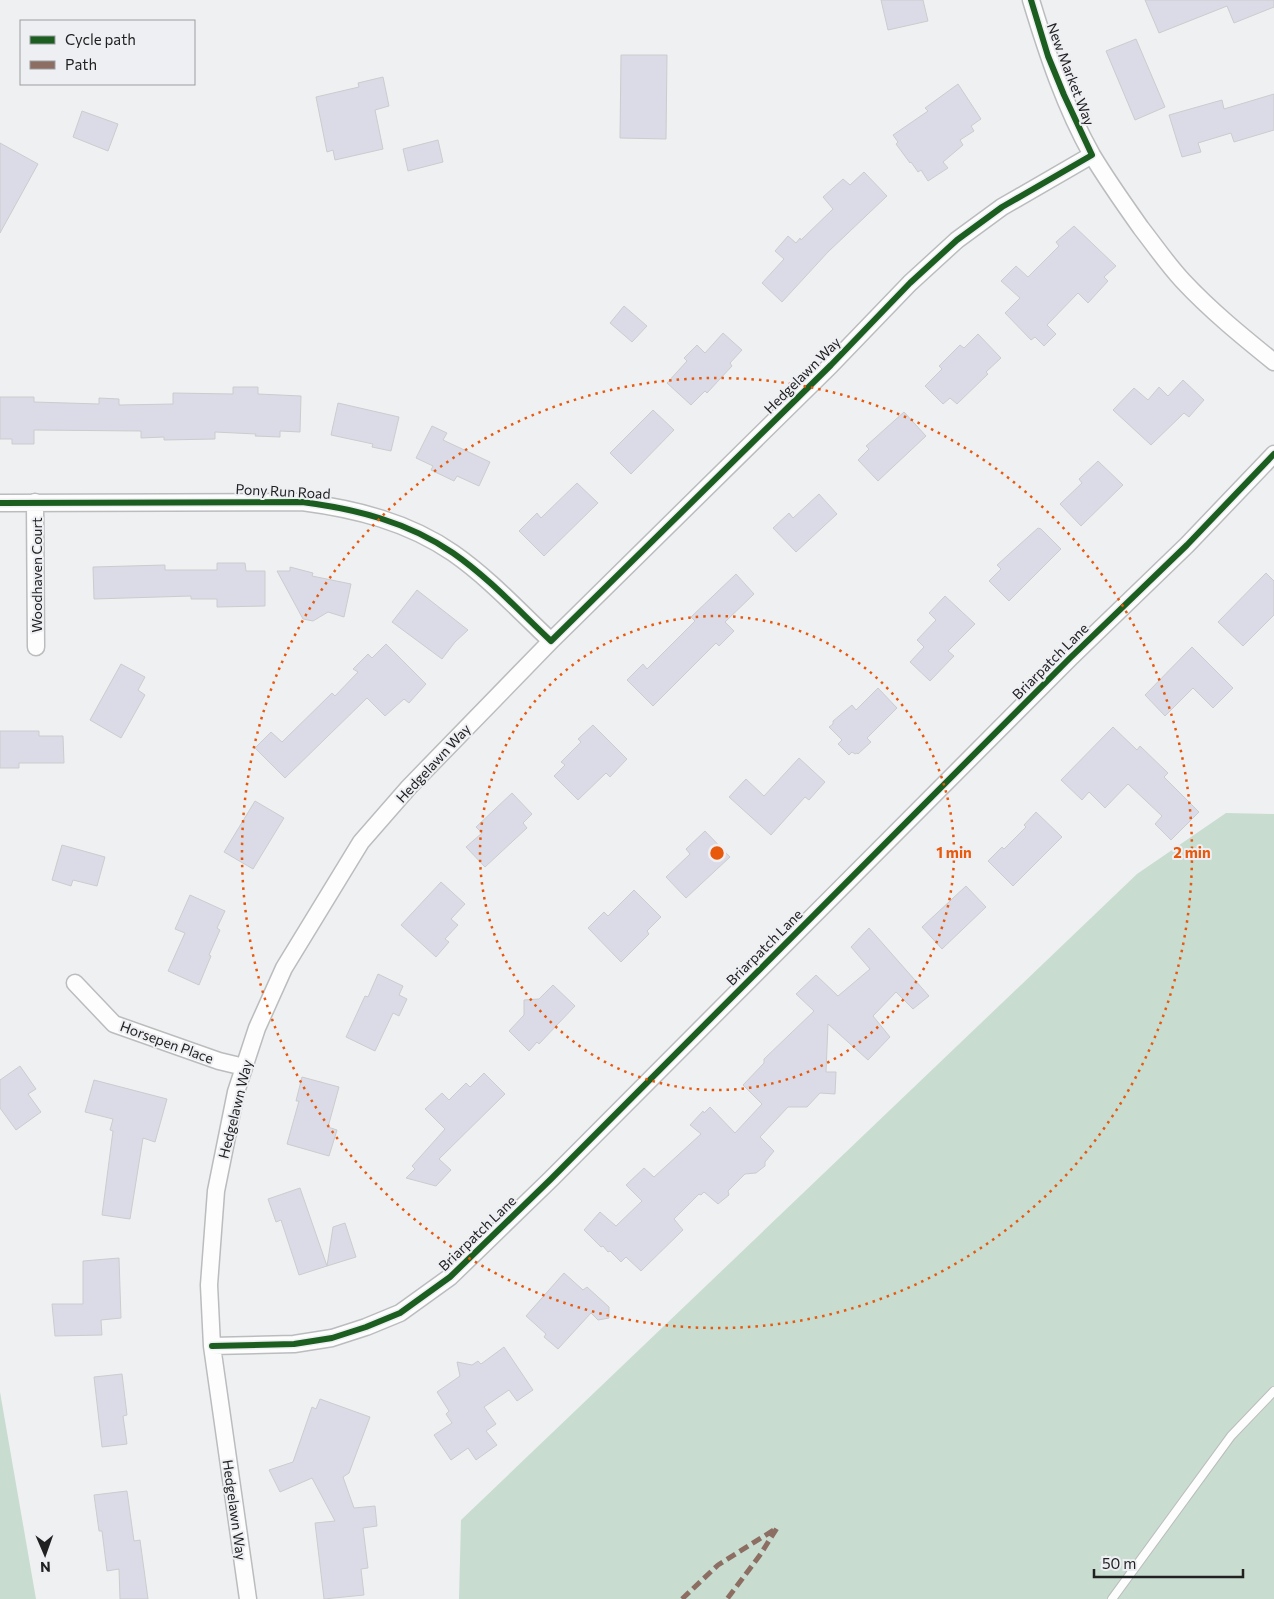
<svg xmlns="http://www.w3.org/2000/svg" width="1274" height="1599" viewBox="0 0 1274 1599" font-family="Commissioner,sans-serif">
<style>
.green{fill:#c8dcd0}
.building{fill:#dadbe6;stroke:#ccccce}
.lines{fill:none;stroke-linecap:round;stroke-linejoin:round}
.lane-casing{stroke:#bbbcbe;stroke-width:10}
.street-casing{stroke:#bbbcbe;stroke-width:19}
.lane{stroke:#fdfdfd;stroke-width:8}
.street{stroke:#fdfdfd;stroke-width:16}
.quiet{stroke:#8d6e63;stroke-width:5;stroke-dasharray:10 5;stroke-linecap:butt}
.cycleway-casing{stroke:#eeeff3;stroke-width:9}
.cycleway{stroke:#1b5e20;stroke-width:6}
.ring{fill:none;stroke:#e8590c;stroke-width:2.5;stroke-dasharray:2.5 5}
.labels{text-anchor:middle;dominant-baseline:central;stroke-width:4;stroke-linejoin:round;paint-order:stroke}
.street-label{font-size:14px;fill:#212122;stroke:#eeeff3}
.centre{fill:#e8590c;stroke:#eeeff3;stroke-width:2.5}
.ring-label{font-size:15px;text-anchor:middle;font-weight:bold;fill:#e8590c;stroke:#eeeff3;stroke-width:4;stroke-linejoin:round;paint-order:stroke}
</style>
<rect width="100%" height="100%" fill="#eff0f2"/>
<!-- green -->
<path class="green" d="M 1226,813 L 1274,814 L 1274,1599 L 459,1599 L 461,1520 L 1137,874 Z
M 0,1392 L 36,1599 L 0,1599 Z"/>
<!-- building -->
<path class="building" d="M 881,0 L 923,0 L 928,21 L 888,30 Z
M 1145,0 L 1274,0 L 1274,7 L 1234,23 L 1227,6 L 1159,33 Z
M 1136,39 L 1165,107 L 1135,120 L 1106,51 Z
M 621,55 L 667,55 L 666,139 L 620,138 Z
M 383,77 L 389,106 L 375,110 L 383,149 L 335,160 L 333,150 L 327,152 L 316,97 L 359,87 L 358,83 Z
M 958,84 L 981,119 L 971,126 L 974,131 L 960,140 L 963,145 L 943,162 L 948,168 L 928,181 L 921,170 L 918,172 L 911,162 L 910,163 L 896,144 L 898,142 L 893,135 L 928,111 L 925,108 Z
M 1274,94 L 1274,130 L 1234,142 L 1231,133 L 1198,143 L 1201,152 L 1182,157 L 1169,115 L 1222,100 L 1224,109 Z
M 82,111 L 118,124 L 108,151 L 73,137 Z
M 438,140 L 443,162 L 408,171 L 403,149 Z
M 0,143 L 38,164 L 0,233 Z
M 864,172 L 887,196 L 828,252 L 782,302 L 762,283 L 784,259 L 775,251 L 788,236 L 796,243 L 800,238 L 801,240 L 833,209 L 823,197 L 843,179 L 850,185 Z
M 1074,226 L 1116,266 L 1104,277 L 1108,281 L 1088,303 L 1078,293 L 1047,325 L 1056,334 L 1044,346 L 1035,337 L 1031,340 L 1005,313 L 1020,298 L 1001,281 L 1016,266 L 1028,277 L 1059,246 L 1056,242 Z
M 624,306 L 647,326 L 632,342 L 610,323 Z
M 723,333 L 742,350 L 730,363 L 732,366 L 707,393 L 705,391 L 691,405 L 667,383 L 687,361 L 684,358 L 697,345 L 705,353 Z
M 978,334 L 1001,358 L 986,372 L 988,374 L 957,404 L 950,398 L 943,404 L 925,386 L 942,369 L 939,366 L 960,345 L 964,348 Z
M 1183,380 L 1204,400 L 1189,417 L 1184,413 L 1151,445 L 1113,410 L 1134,388 L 1148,400 L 1159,387 L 1168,396 Z
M 233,387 L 258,387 L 258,394 L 301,396 L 300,432 L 280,431 L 280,437 L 255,436 L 256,434 L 215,432 L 215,439 L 164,440 L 164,437 L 141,438 L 141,431 L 34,430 L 34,444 L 12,444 L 12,439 L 0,439 L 0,397 L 34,397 L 34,402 L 99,404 L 99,398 L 119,399 L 119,405 L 173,404 L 173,393 L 233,394 Z
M 338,403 L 399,417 L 391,451 L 372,447 L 373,444 L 331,435 Z
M 653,410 L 674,430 L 631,474 L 610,453 Z
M 904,412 L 926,436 L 878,481 L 858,460 L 869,449 L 866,446 Z
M 432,426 L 447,433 L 443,440 L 490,462 L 479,486 L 457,476 L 454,481 L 431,470 L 433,466 L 416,458 Z
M 1098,461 L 1123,485 L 1081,526 L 1060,504 L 1082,483 L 1079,479 Z
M 577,483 L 598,503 L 544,556 L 519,531 L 537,513 L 541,518 Z
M 819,494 L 837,514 L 796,552 L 773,528 L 789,513 L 793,518 Z
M 1038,528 L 1041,529 L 1061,549 L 1009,601 L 989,581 L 1001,569 L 997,565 Z
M 217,563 L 245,563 L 246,571 L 265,571 L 265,606 L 217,607 L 217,599 L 191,599 L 191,596 L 94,599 L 93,567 L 165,565 L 165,570 L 217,570 Z
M 290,567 L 313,573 L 312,576 L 351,584 L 344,617 L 328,612 L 313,621 L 303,619 L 277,571 L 290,571 Z
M 1266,573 L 1274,581 L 1274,615 L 1243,646 L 1218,622 Z
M 736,574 L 754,594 L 725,622 L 734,631 L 719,646 L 716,643 L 653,706 L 627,680 L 643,664 L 647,669 L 695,621 L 691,617 Z
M 417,590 L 468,630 L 455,642 L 442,659 L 392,622 Z
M 945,596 L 975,624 L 948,651 L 954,656 L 930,681 L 910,662 L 924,647 L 917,640 L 936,620 L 929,613 Z
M 386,644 L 426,684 L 409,703 L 404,699 L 385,716 L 367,698 L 285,778 L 255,748 L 271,732 L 282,742 L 332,693 L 335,696 L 358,672 L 353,669 L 368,654 L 372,658 Z
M 1192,647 L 1233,688 L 1213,708 L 1193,688 L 1165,716 L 1145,695 Z
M 121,664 L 145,677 L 138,690 L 145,695 L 121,738 L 90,720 Z
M 878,688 L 897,708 L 867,738 L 871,742 L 858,754 L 857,753 L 855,754 L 852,752 L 849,755 L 838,744 L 842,740 L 829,727 L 833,724 L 833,721 L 852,705 L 856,710 Z
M 593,725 L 627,759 L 610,777 L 606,773 L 578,800 L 554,776 L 565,765 L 561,762 L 581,742 L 578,739 Z
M 1113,727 L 1137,750 L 1140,746 L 1168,773 L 1164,777 L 1199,812 L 1171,840 L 1155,824 L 1162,816 L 1128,784 L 1105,808 L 1089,792 L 1082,800 L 1061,780 Z
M 0,731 L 39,731 L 39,736 L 63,736 L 64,763 L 19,763 L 19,768 L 0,768 Z
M 799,758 L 825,782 L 809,800 L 805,797 L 771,835 L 729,797 L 746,779 L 764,796 Z
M 512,793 L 532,814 L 523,823 L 527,828 L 485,867 L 466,847 L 482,833 L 476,827 Z
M 255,801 L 284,818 L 253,869 L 224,852 Z
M 1036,812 L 1062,837 L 1013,886 L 988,861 L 1002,847 L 1004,849 L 1026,827 L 1024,825 Z
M 705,831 L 730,857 L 686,898 L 666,877 L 690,854 L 686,849 Z
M 62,845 L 105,857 L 97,886 L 73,880 L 71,886 L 52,880 Z
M 441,882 L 465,904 L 451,919 L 458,925 L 445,939 L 449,942 L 436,957 L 401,925 Z
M 966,886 L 986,907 L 942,949 L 922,927 Z
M 634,890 L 661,917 L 647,931 L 649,934 L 621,962 L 588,928 L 604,912 L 608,916 Z
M 190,895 L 225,911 L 217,928 L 220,930 L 209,955 L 211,956 L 199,985 L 168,971 L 185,933 L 175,929 Z
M 869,928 L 929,996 L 913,1009 L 896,992 L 873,1016 L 890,1037 L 868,1060 L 828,1024 L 826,1072 L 836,1072 L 835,1094 L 820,1093 L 807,1107 L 788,1107 L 760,1137 L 774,1151 L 765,1162 L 765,1166 L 756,1173 L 745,1174 L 728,1191 L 729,1195 L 718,1204 L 704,1192 L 701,1195 L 699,1194 L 674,1219 L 683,1230 L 641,1271 L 626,1257 L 621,1262 L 610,1251 L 608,1252 L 603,1246 L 601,1247 L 584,1230 L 600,1212 L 616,1226 L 642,1201 L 626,1185 L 644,1168 L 654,1177 L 701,1134 L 690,1125 L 703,1111 L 704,1113 L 710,1107 L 735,1133 L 762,1104 L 743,1085 L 764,1063 L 764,1059 L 814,1011 L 796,994 L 816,975 L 838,996 L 870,969 L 851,947 Z
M 378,974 L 403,986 L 399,995 L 407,999 L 399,1016 L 393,1013 L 375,1051 L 346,1037 L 365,996 L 368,997 Z
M 553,985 L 575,1006 L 539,1044 L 537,1042 L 529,1051 L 509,1031 L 524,1015 L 524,1000 L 539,999 Z
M 20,1066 L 36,1089 L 28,1094 L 41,1112 L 16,1130 L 0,1108 L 0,1080 Z
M 484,1073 L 505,1094 L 439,1159 L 451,1170 L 436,1186 L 406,1178 L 415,1169 L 412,1166 L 445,1129 L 425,1109 L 442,1093 L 449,1100 L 466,1083 L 470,1087 Z
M 302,1077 L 339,1087 L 328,1127 L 337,1130 L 329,1156 L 287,1144 L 299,1101 L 296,1101 Z
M 94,1080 L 167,1099 L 155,1142 L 143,1138 L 130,1219 L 102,1215 L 113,1131 L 110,1130 L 113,1119 L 85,1112 Z
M 300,1188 L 327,1266 L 299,1275 L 281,1220 L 276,1222 L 268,1199 Z
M 345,1223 L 356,1257 L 327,1266 L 333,1227 Z
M 119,1258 L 121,1318 L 101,1320 L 102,1335 L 55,1336 L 52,1304 L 83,1304 L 83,1261 Z
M 564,1273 L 583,1290 L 587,1287 L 609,1307 L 609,1318 L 598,1320 L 591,1313 L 558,1349 L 544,1337 L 546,1334 L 526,1316 Z
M 504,1347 L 533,1390 L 517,1401 L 509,1390 L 484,1407 L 496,1424 L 486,1431 L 497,1445 L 476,1460 L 468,1448 L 451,1460 L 434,1435 L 452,1423 L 446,1414 L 449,1411 L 437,1392 L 460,1376 L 457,1362 L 472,1365 L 478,1361 L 481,1364 Z
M 122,1374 L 127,1415 L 123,1416 L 127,1444 L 102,1447 L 94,1377 Z
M 320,1399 L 370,1417 L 349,1473 L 343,1477 L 354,1508 L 375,1506 L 377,1526 L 363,1528 L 368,1568 L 361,1569 L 364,1595 L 324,1599 L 315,1523 L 335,1521 L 312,1478 L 280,1492 L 269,1470 L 293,1462 L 312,1407 L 316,1409 Z
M 127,1491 L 134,1541 L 140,1540 L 148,1599 L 120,1599 L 119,1569 L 107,1571 L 102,1531 L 99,1531 L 94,1495 Z"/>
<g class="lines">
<defs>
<path id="lane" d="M 1112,1599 L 1231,1436 L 1274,1391"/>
<path id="street" d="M 1031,0 C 1047,53 1065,107 1092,155 C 1107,180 1124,204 1141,228 C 1155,246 1168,265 1183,281 C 1211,311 1243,337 1274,362
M 35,502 L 36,647
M 0,503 L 302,502 C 356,509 408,522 453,553 C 489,578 519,611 551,641
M 75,983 L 114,1024 L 219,1061 L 244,1067
M 212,1346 L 294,1344 L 332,1338 L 366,1327 L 400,1313 L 450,1277 L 551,1179 L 1070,658 L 1187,545 L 1274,454
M 248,1599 L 212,1346 L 209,1285 L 216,1191 L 236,1092 L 257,1028 L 284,968 L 361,842 L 409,787 L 551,641 L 831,365 L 910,283 L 957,240 L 1002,207 L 1092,155"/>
</defs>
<!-- lane casing -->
<use href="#lane" class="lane-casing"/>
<!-- street casing -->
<use href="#street" class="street-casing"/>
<!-- lane -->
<use href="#lane" class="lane"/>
<!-- street -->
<use href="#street" class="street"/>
<!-- quiet -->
<path class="quiet" d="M 682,1599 L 718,1565 L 777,1528 L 760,1555 L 727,1599"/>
<defs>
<path id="cycleway" d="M 0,503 L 302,502 C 356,509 408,522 453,553 C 489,578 519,611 551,641 L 831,365 L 910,283 L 957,240 L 1002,207 L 1092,155 L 1064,95 L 1048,56 L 1031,0
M 212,1346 L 294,1344 L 332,1338 L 366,1327 L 400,1313 L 450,1277 L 551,1179 L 1070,658 L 1187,545 L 1274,454"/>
</defs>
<!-- cycleway casing -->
<use href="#cycleway" class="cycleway-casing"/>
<!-- cycleway -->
<use href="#cycleway" class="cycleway"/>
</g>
<!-- distance rings -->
<g class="ring">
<circle cx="717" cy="853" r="237"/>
<circle cx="717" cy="853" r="475"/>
</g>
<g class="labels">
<!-- street labels -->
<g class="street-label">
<text transform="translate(1071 74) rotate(69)">New Market Way</text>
<text transform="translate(802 375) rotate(-45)">Hedgelawn Way</text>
<text transform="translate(283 491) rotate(3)">Pony Run Road</text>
<text transform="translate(36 575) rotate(-90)">Woodhaven Court</text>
<text transform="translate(1050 661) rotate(-45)">Briarpatch Lane</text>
<text transform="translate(433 763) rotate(-47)">Hedgelawn Way</text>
<text transform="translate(764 947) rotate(-45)">Briarpatch Lane</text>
<text transform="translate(167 1042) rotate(20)">Horsepen Place</text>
<text transform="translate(235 1109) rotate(-76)">Hedgelawn Way</text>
<text transform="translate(477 1233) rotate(-44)">Briarpatch Lane</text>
<text transform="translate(235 1510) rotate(82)">Hedgelawn Way</text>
</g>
</g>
<circle cx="717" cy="853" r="8" class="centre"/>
<g class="ring-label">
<text x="954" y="858">1 min</text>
<text x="1192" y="858">2 min</text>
</g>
<!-- legend -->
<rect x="20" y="20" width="175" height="65" fill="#eeeff3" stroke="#9c9d9f"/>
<rect x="30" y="36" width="25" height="8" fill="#1b5e20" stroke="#9c9d9f"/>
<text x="65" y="45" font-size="15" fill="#212122">Cycle path</text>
<rect x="30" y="61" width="25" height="8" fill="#8d6e63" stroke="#9c9d9f"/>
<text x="65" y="70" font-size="15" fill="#212122">Path</text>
<!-- north arrow -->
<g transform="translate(45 1554) rotate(178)" stroke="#eeeff3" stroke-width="4" paint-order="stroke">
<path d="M0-4L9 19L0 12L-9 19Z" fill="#212122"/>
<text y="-8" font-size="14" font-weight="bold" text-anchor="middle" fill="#212122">N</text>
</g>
<!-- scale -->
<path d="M1094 1569v8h149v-8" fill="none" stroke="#212122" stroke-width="2.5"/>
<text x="1102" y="1569" font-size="15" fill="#212122" stroke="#eeeff3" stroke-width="4" paint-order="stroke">50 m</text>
</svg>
